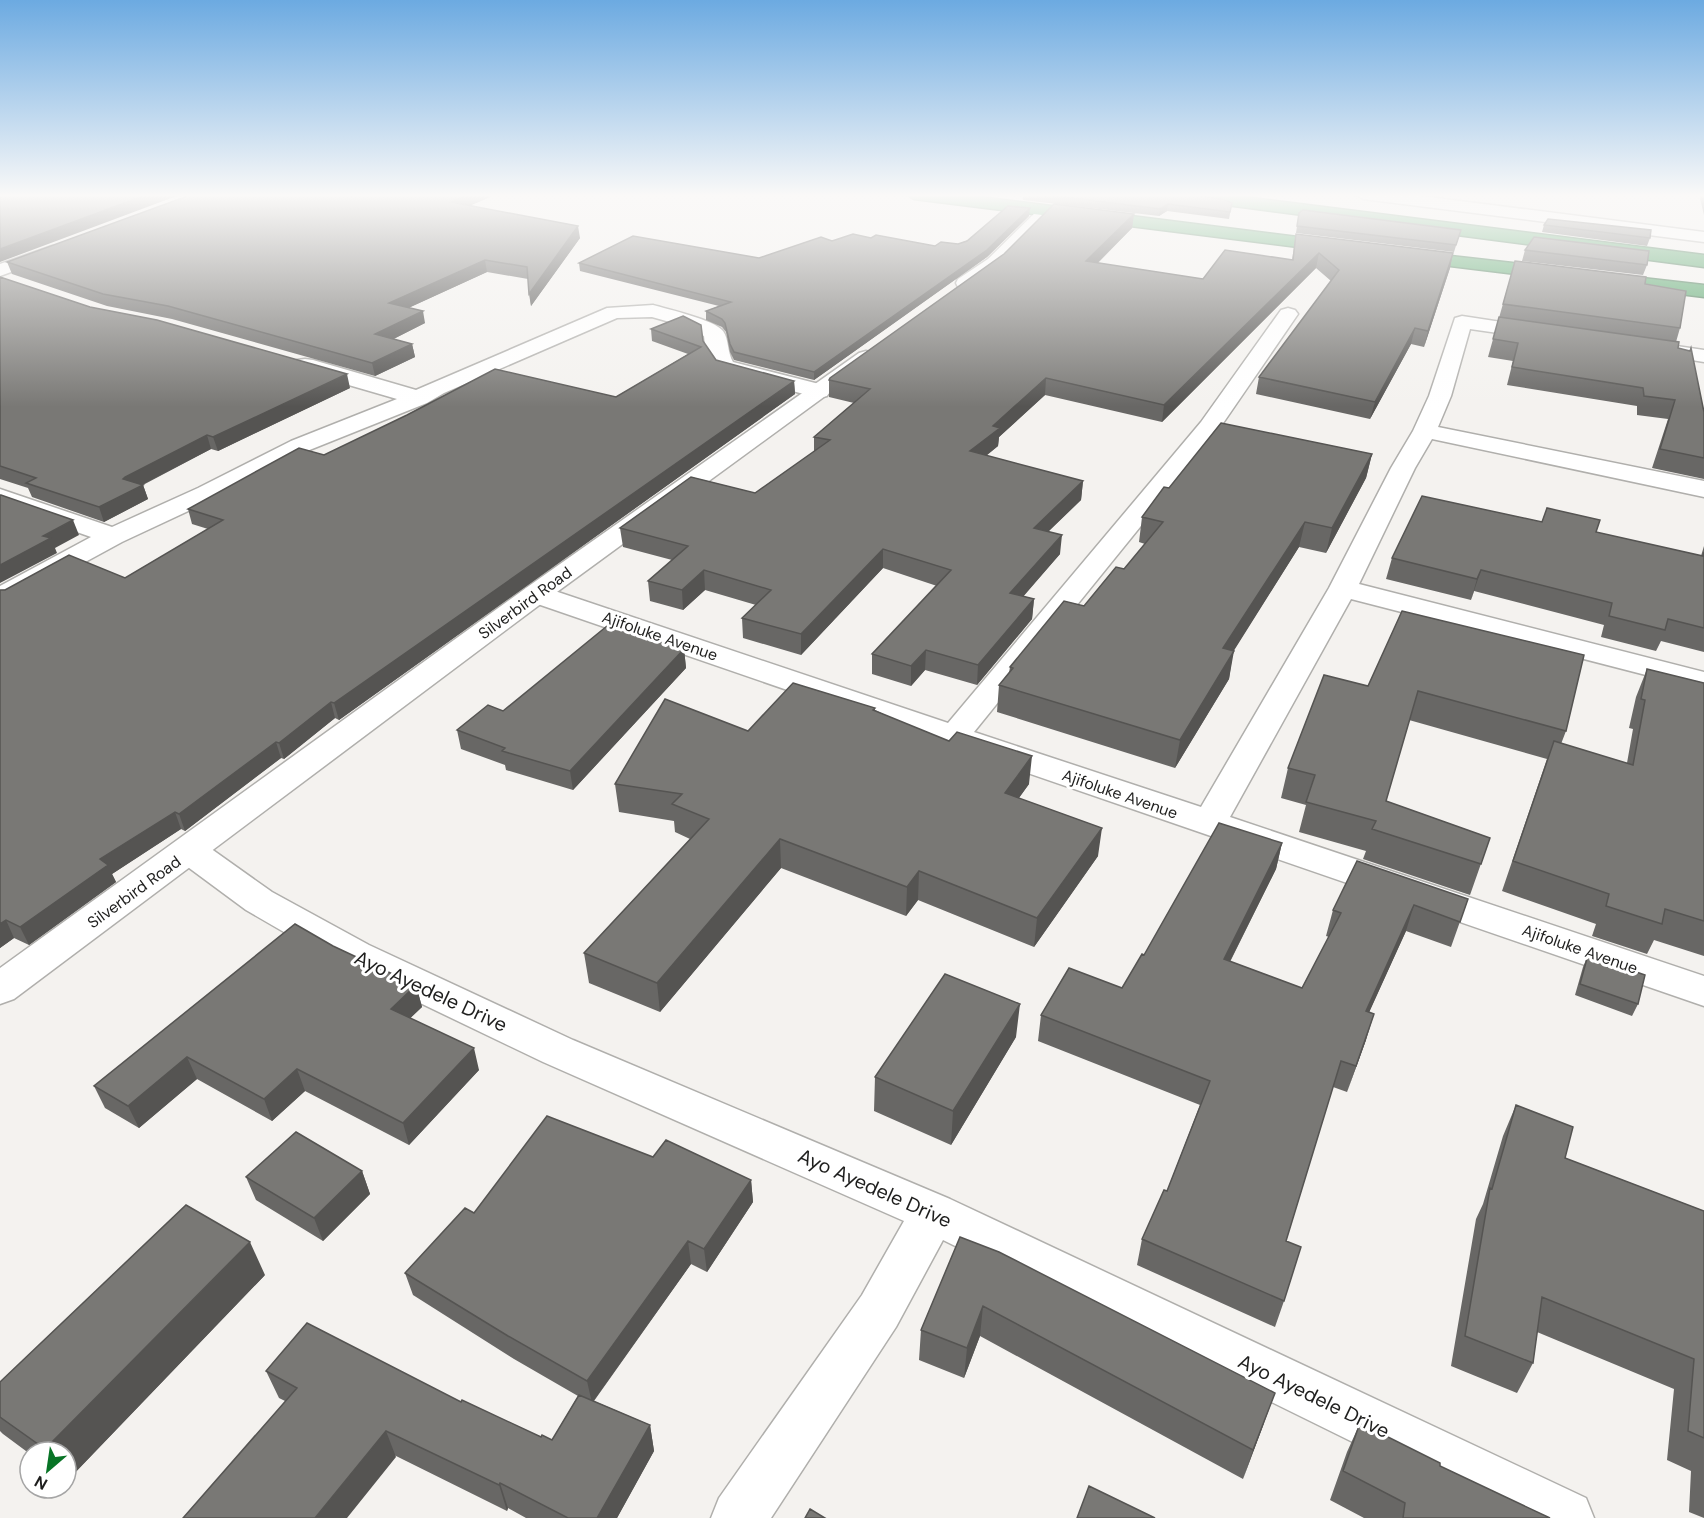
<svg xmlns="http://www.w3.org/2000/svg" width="1704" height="1518" viewBox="0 0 1704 1518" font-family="'DM Sans',sans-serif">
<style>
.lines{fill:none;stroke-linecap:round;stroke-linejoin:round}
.street-casing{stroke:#b0afac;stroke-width:3}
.secondary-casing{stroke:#b0afac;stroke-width:3}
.highway-casing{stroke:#3a7148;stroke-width:3}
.street{fill:#fff;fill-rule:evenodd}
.secondary{fill:#fff;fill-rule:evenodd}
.highway{fill:#499e5f;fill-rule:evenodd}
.wall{fill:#686765}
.shaded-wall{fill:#555452}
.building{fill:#797875;stroke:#555452;stroke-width:1.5}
.labels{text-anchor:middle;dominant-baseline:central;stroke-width:6;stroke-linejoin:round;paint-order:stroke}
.street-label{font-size:16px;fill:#1e1e1d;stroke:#fff}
.near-street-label{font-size:20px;fill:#1e1e1d;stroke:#fff}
</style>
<rect width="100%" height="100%" fill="#f4f2ef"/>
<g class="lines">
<defs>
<path id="street" d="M 1355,194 L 1405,194 L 1704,232 L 1704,242 L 1363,199 Z
M 52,246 L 58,247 L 61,251 L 58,255 L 0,276 L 0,264 Z
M 653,305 C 667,309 715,320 723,331 C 729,339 727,352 733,362 L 827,386 L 830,391 L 827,396 L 819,398 L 717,371 L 706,353 L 704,336 L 684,326 L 652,317 L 617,318 L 444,393 L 427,403 L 307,451 L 216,498 L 122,542 L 10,603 L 0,605 L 0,586 L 91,537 L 0,505 L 0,489 L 112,527 L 198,488 L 291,441 L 397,399 L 297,370 L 294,365 L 297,360 L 305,359 L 313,360 L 416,390 L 607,308 Z
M 1288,308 L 1295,310 L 1298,314 L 1217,432 L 974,732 L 1201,807 L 1329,588 L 1391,468 L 1413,431 L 1429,396 L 1455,318 L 1462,316 L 1548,329 L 1551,333 L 1548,337 L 1541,339 L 1470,329 L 1451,396 L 1438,427 L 1704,481 L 1704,497 L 1432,439 L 1415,468 L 1359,584 L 1704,672 L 1704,690 L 1351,599 L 1230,817 L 1704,976 L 1704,1006 L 526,600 L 522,594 L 526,588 L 536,586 L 546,588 L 948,723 L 1201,422 L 1281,310 Z
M 1649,342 L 1704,350 L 1704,362 L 1642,352 L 1639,348 L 1642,344 Z
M 190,839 L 203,843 L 272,892 L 369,945 L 573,1040 L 950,1199 L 1586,1498 L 1594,1518 L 1507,1518 L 943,1240 L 896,1327 L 771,1518 L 711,1518 L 719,1498 L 862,1295 L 904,1221 L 543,1062 L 341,965 L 246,910 L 177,859 L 172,851 L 177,843 Z"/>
<path id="secondary" d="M 1046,207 L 1052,208 L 1054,212 L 1052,216 C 1034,234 985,294 958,287 L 956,283 L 958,279 L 988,259 L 1040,208 Z
M 866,351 L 873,353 L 877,357 L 873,361 L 546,600 L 14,999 L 0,1004 L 0,968 L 526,588 L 859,353 Z"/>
<path id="highway" d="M 906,194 L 956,194 L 1338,242 L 1344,243 L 1347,247 L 1344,251 L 1338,252 L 914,199 Z
M 1172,194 L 1221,194 L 1704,255 L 1704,267 L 1180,199 Z
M 1407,251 L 1704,285 L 1704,297 L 1401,260 L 1398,256 L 1401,252 Z"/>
</defs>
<!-- street casing -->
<use href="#street" class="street-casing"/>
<!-- secondary casing -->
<use href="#secondary" class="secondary-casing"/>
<!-- highway casing -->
<use href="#highway" class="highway-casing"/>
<!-- street -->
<use href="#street" class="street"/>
<!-- secondary -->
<use href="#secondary" class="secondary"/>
<!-- highway -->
<use href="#highway" class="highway"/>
</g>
<!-- wall -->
<path class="wall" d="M 359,194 L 497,194 L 471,205 L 580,238 L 531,306 L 528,279 L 487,272 L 408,308 L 425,323 L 393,339 L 412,344 L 415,357 L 375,376 L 172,319 L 107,306 L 12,274 L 7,262 Z
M 1023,194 L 1187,194 L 1232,203 L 1229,219 L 1167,211 L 1159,216 L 1023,200 Z
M 1699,194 L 1704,194 L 1704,215 Z
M 1299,213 L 1461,230 L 1454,252 L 1296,233 Z
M 1134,214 L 1132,228 L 1098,263 L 1203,279 L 1292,260 L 1296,234 L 1453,253 L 1450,268 L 1424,347 L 1411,344 L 1370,419 L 1256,394 L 1259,377 L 1331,281 L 1316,268 L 1162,422 L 1045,395 L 999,437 L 998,446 L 986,456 L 1083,481 L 1081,500 L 1048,532 L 1060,554 L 1023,596 L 1034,599 L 1032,619 L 977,685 L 925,670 L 911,686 L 872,674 L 872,654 L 937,586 L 883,568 L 801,655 L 743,638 L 742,618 L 756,605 L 705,590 L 683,610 L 650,601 L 648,581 L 672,560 L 623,547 L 620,528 L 755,493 L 814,452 L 814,437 L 854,403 L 829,397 L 829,380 Z
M 1029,216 L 987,257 L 814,380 L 734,360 L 730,352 L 726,332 L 722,327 L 706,320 L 706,311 L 719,306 L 580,271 L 579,263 L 759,258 L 832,241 L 871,238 L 935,246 L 958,244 Z
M 1544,225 L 1650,238 L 1647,246 L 1542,232 Z
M 1525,250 L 1647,265 L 1643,275 L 1522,261 Z
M 1515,261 L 1645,284 L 1680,328 L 1676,342 L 1704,412 L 1704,479 L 1652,468 L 1668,419 L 1637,415 L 1637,406 L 1507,385 L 1513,361 L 1488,357 Z
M 0,277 L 90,307 L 350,388 L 218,451 L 211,449 L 143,485 L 148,499 L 104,522 L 32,497 L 28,488 L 0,479 Z
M 651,329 L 703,341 L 716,360 L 794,381 L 795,394 L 339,720 L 335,718 L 284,759 L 281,758 L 185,831 L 181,829 L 112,874 L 116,882 L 29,945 L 14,938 L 0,948 L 0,590 L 125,578 L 208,529 L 192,524 L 188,509 L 324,455 L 616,397 L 688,354 L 652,341 Z
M 1372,454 L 1366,478 L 1326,553 L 1299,547 L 1233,651 L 1229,679 L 1175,768 L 997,712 L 999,685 L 1009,673 L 1010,667 L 1084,606 L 1124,569 L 1145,544 L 1139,542 L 1142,517 L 1169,488 Z
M 1542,522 L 1596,532 L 1701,556 L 1704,546 L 1704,652 L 1661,641 L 1656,651 L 1601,637 L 1604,625 L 1474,591 L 1471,600 L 1386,579 L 1392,558 Z
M 1402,611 L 1566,731 L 1561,744 L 1627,763 L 1633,729 L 1629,728 L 1636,697 L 1647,669 L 1704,683 L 1704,956 L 1654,940 L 1647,954 L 1592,936 L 1596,924 L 1502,891 L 1547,759 L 1409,720 L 1386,801 L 1490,838 L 1470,895 L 1363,859 L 1366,851 L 1299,832 L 1306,805 L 1281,798 L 1288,768 L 1368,686 Z
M 684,649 L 686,668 L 573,790 L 506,770 L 505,765 L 461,749 L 457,730 Z
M 875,708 L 875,710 L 1029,784 L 1019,798 L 1098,856 L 1034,947 L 918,900 L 906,916 L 781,868 L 660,1012 L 589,983 L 584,953 L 690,839 L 675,832 L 674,821 L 619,812 L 615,784 L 748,731 Z
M 1282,843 L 1276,869 L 1230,962 L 1302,988 L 1329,937 L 1326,936 L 1333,910 L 1468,899 L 1451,947 L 1406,931 L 1369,1012 L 1366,1040 L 1347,1092 L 1333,1087 L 1286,1241 L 1284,1301 L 1275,1327 L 1137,1265 L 1142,1239 L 1167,1191 L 1200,1105 L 1038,1041 L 1041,1015 L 1122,988 L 1144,955 Z
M 333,946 L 416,985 L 422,1007 L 410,1018 L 479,1070 L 409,1145 L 305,1091 L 272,1121 L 197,1079 L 139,1128 L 105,1108 L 94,1086 Z
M 1588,955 L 1638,1004 L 1632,1016 L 1575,995 L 1583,967 Z
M 1016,1037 L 951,1145 L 874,1111 L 875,1077 Z
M 1516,1105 L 1565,1158 L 1704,1211 L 1704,1518 L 1689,1512 L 1691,1471 L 1667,1460 L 1674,1389 L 1537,1332 L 1533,1363 L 1517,1393 L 1451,1366 L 1476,1219 L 1483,1204 L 1503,1136 Z
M 653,1157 L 751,1180 L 753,1202 L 707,1272 L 691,1264 L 594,1401 L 650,1425 L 654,1451 L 617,1518 L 526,1518 L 508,1508 L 507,1511 L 279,1398 L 266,1371 L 461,1402 L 541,1437 L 552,1440 L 578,1396 L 514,1359 L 413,1295 L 405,1273 L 474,1213 Z
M 362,1171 L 370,1194 L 323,1241 L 256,1200 L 246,1177 Z
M 960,1237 L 1264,1423 L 1243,1479 L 980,1336 L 964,1378 L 919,1360 L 921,1330 Z
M 265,1275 L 67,1481 L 66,1480 L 66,1452 L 30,1452 L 30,1454 L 3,1434 L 0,1431 L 0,1382 Z
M 1360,1423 L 1440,1466 L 1550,1518 L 1364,1518 L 1330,1500 L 1347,1452 Z"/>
<!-- shaded-wall -->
<path class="shaded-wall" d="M 149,194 L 182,194 L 0,262 L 0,249 Z
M 469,194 L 497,194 L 453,213 L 451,202 Z
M 1168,204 L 1167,211 L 1159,216 L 1160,209 Z
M 1030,208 L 1029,216 L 987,257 L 814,380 L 814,372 Z
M 1134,214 L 1132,228 L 1084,276 L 1086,261 Z
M 578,226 L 580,238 L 531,306 L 529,294 Z
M 1319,253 L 1316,268 L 1162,422 L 1164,405 Z
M 1453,253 L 1450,268 L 1424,347 L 1428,331 Z
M 485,260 L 487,272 L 391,316 L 389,303 Z
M 423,311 L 425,323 L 378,347 L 375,334 Z
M 1415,328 L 1411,344 L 1370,419 L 1375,402 Z
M 412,344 L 415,357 L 375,376 L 372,363 Z
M 347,374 L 350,388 L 218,451 L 213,437 Z
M 1046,378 L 1045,395 L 999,437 L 998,446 L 969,469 L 970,451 L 993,426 Z
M 794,381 L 795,394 L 339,720 L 334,703 Z
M 207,435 L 211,449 L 130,491 L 143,485 L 148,499 L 104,522 L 99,507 L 125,477 Z
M 1372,454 L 1366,478 L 1326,553 L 1332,528 Z
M 1083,481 L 1081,500 L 1032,547 L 1034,528 Z
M 73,520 L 79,535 L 55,548 L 57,553 L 0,583 L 0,565 L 43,536 Z
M 1305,522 L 1299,547 L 1218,676 L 1223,648 Z
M 1062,535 L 1060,554 L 1009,613 L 1010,593 Z
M 883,549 L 883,568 L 801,655 L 801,634 Z
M 704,570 L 705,590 L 683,610 L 682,590 Z
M 1481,570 L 1471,600 L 1477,579 Z
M 1034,599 L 1032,619 L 977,685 L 978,665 Z
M 684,649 L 686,668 L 573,790 L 570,771 Z
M 926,650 L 925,670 L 911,686 L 911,666 Z
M 1234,651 L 1229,679 L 1175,768 L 1180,740 Z
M 331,702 L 335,718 L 284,759 L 279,743 Z
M 276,742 L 281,758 L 185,831 L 179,814 Z
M 1032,756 L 1029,784 L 1002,821 L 1005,793 Z
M 175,812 L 181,829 L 112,874 L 116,882 L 29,945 L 20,927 L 100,859 Z
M 1102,828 L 1098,856 L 1034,947 L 1037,918 Z
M 780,839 L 781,868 L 660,1012 L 657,983 Z
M 1282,843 L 1276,869 L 1218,985 L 1224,959 Z
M 919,871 L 918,900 L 906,916 L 907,887 Z
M 1414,905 L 1406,931 L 1358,1037 L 1366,1011 Z
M 6,920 L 14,938 L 0,948 L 0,924 Z
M 416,985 L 422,1007 L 397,1031 L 391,1009 Z
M 1020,1004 L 1016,1037 L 951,1145 L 953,1111 Z
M 1374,1014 L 1366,1040 L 1347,1092 Z
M 474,1048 L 479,1070 L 409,1145 L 403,1123 Z
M 187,1057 L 197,1079 L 139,1128 L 128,1106 Z
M 297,1069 L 305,1091 L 272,1121 L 264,1099 Z
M 362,1171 L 370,1194 L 323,1241 L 314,1218 Z
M 751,1180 L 753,1202 L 707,1272 L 704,1249 Z
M 688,1241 L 691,1264 L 592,1403 L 587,1381 Z
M 250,1242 L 265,1275 L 67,1481 L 66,1479 L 66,1452 L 47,1452 L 45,1449 Z
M 983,1306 L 980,1336 L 964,1378 L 967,1348 Z
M 1275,1393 L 1264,1423 L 1243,1479 L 1253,1450 Z
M 650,1425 L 654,1451 L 617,1518 L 597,1518 Z
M 386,1431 L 396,1457 L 347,1518 L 315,1518 Z
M 500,1483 L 508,1508 L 507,1511 L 499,1485 Z"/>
<!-- building -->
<path class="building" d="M 0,194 L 149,194 L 0,249 Z
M 193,194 L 351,194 L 352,196 L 359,194 L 469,194 L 451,202 L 578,226 L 529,294 L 527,267 L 485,260 L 389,303 L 423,311 L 375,334 L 412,344 L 372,363 L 168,306 L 103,294 L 7,262 Z
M 1041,194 L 1187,194 L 1222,199 L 1232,203 L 1230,212 L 1168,204 L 1160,209 Z
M 1054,204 L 1134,214 L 1086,261 L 1203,279 L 1225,250 L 1293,260 L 1296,234 L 1453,253 L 1428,331 L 1415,328 L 1375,402 L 1259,377 L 1339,270 L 1319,253 L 1164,405 L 1046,378 L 993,426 L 1000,428 L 970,451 L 1083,481 L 1034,528 L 1062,535 L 1010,593 L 1034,599 L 978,665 L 926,650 L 911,666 L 872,654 L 951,570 L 883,549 L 801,634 L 742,618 L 771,590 L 704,570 L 682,590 L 648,581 L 688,546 L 620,528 L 691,477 L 755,493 L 830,440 L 814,437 L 870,389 L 829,380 L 830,378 L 1004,254 Z
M 1008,206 L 1030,208 L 987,250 L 814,372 L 734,352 L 730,344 L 725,323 L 722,319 L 706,311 L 731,302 L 579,263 L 633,236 L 759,258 L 821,237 L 832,241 L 853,234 L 871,238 L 876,235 L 935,246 L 941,242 L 958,244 L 967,241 Z
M 1303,210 L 1461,230 L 1456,245 L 1297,226 L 1299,213 Z
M 1548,219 L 1651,230 L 1650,238 L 1544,225 Z
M 1534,237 L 1649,251 L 1647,265 L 1525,250 Z
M 1515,261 L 1646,277 L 1645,284 L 1686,291 L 1680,328 L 1503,304 Z
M 0,277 L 90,307 L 157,320 L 347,374 L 213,437 L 207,435 L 125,477 L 123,479 L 143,485 L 99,507 L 26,483 L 36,478 L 0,466 Z
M 683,316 L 701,325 L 703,341 L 716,360 L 794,381 L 334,703 L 331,702 L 279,743 L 276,742 L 179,814 L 175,812 L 100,859 L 108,865 L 20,927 L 6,920 L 0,924 L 0,590 L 5,590 L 69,555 L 125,578 L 223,520 L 188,509 L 299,448 L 324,455 L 407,415 L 495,369 L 616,397 L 701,347 L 651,329 Z
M 1499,317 L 1679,342 L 1678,348 L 1690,351 L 1691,348 L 1704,412 L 1704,458 L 1660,449 L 1675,400 L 1644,396 L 1643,388 L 1512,367 L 1518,343 L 1493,339 Z
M 1221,423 L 1372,454 L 1332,528 L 1305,522 L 1223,648 L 1234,651 L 1180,740 L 999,685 L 1013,668 L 1010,667 L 1064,601 L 1084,606 L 1116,567 L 1124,569 L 1163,522 L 1142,517 L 1164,487 L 1169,488 Z
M 0,495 L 1,495 L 73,520 L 43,536 L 51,538 L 0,565 Z
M 1422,496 L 1542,522 L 1547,508 L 1600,520 L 1596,532 L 1703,556 L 1704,552 L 1704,628 L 1668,619 L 1665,630 L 1609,616 L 1612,603 L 1481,570 L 1477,579 L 1392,558 Z
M 1402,611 L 1584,655 L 1566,731 L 1418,691 L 1386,801 L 1490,838 L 1481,864 L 1372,829 L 1376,821 L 1306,802 L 1315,775 L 1288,768 L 1324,675 L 1368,686 Z
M 607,626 L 684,649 L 570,771 L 502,751 L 505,748 L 457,730 L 488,705 L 503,711 Z
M 1647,669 L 1704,683 L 1704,921 L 1665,909 L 1662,924 L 1606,906 L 1609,894 L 1513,861 L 1554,741 L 1633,765 L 1645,700 L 1641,699 Z
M 793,683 L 875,708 L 873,710 L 949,741 L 957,732 L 1032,756 L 1005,793 L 1102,828 L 1037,918 L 919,871 L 907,887 L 780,839 L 657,983 L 584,953 L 709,819 L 672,804 L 682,794 L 615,784 L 665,699 L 748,731 Z
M 1219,823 L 1282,843 L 1224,959 L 1302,988 L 1341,913 L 1333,910 L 1357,861 L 1468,899 L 1460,922 L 1414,905 L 1366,1011 L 1374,1014 L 1356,1066 L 1341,1061 L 1286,1241 L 1301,1247 L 1284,1301 L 1142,1239 L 1164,1190 L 1167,1191 L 1210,1081 L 1041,1015 L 1069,968 L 1122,988 L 1142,954 L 1144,955 Z
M 295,924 L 333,946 L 416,985 L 391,1009 L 474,1048 L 403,1123 L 297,1069 L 264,1099 L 187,1057 L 128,1106 L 94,1086 Z
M 1588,955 L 1645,975 L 1638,1004 L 1580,984 Z
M 945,974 L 1020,1004 L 953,1111 L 875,1077 Z
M 1516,1105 L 1573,1127 L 1565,1158 L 1704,1211 L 1704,1438 L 1688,1431 L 1694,1359 L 1542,1297 L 1533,1363 L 1465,1336 L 1490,1188 L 1492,1189 Z
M 547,1116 L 653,1157 L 666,1140 L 751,1180 L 704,1249 L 688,1241 L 587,1381 L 508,1336 L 405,1273 L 465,1208 L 474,1213 Z
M 296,1132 L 362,1171 L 314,1218 L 246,1177 Z
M 186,1205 L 250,1242 L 45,1449 L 0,1417 L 0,1382 Z
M 960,1237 L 999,1252 L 1275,1393 L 1253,1450 L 983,1306 L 967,1348 L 921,1330 Z
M 307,1323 L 461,1402 L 462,1400 L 541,1437 L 542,1435 L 552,1440 L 579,1395 L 650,1425 L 597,1518 L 568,1518 L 500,1483 L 499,1485 L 386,1431 L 315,1518 L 183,1518 L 297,1388 L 266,1371 Z
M 1360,1423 L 1440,1463 L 1440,1466 L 1550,1518 L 1403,1518 L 1405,1503 L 1343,1471 Z
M 1089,1486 L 1155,1518 L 1077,1518 Z
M 810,1509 L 825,1518 L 805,1518 Z"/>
<!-- sky -->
<linearGradient id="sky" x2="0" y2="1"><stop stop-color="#6caae1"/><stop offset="0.48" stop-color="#faf9f8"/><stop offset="1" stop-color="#faf9f8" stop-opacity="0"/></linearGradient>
<rect width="1704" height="407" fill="url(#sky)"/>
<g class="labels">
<!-- street labels -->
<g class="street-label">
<text transform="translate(525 603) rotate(-36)">Silverbird Road</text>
<text transform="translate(660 636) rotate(19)">Ajifoluke Avenue</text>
<text transform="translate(1120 794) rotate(19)">Ajifoluke Avenue</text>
<text transform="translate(134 892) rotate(-36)">Silverbird Road</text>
<text transform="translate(1580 949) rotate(19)">Ajifoluke Avenue</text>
</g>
<!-- near-street labels -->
<g class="near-street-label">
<text transform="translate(431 991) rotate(25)">Ayo Ayedele Drive</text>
<text transform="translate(875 1188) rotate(24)">Ayo Ayedele Drive</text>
<text transform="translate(1314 1396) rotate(26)">Ayo Ayedele Drive</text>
</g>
</g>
<!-- north arrow -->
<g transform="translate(48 1470) rotate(209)"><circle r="28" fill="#ffffff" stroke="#a5a5a5" stroke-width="1.5"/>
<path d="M0-4.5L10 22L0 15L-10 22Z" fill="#087426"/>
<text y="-9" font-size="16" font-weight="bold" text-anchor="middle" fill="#1e1e1d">N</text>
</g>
</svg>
